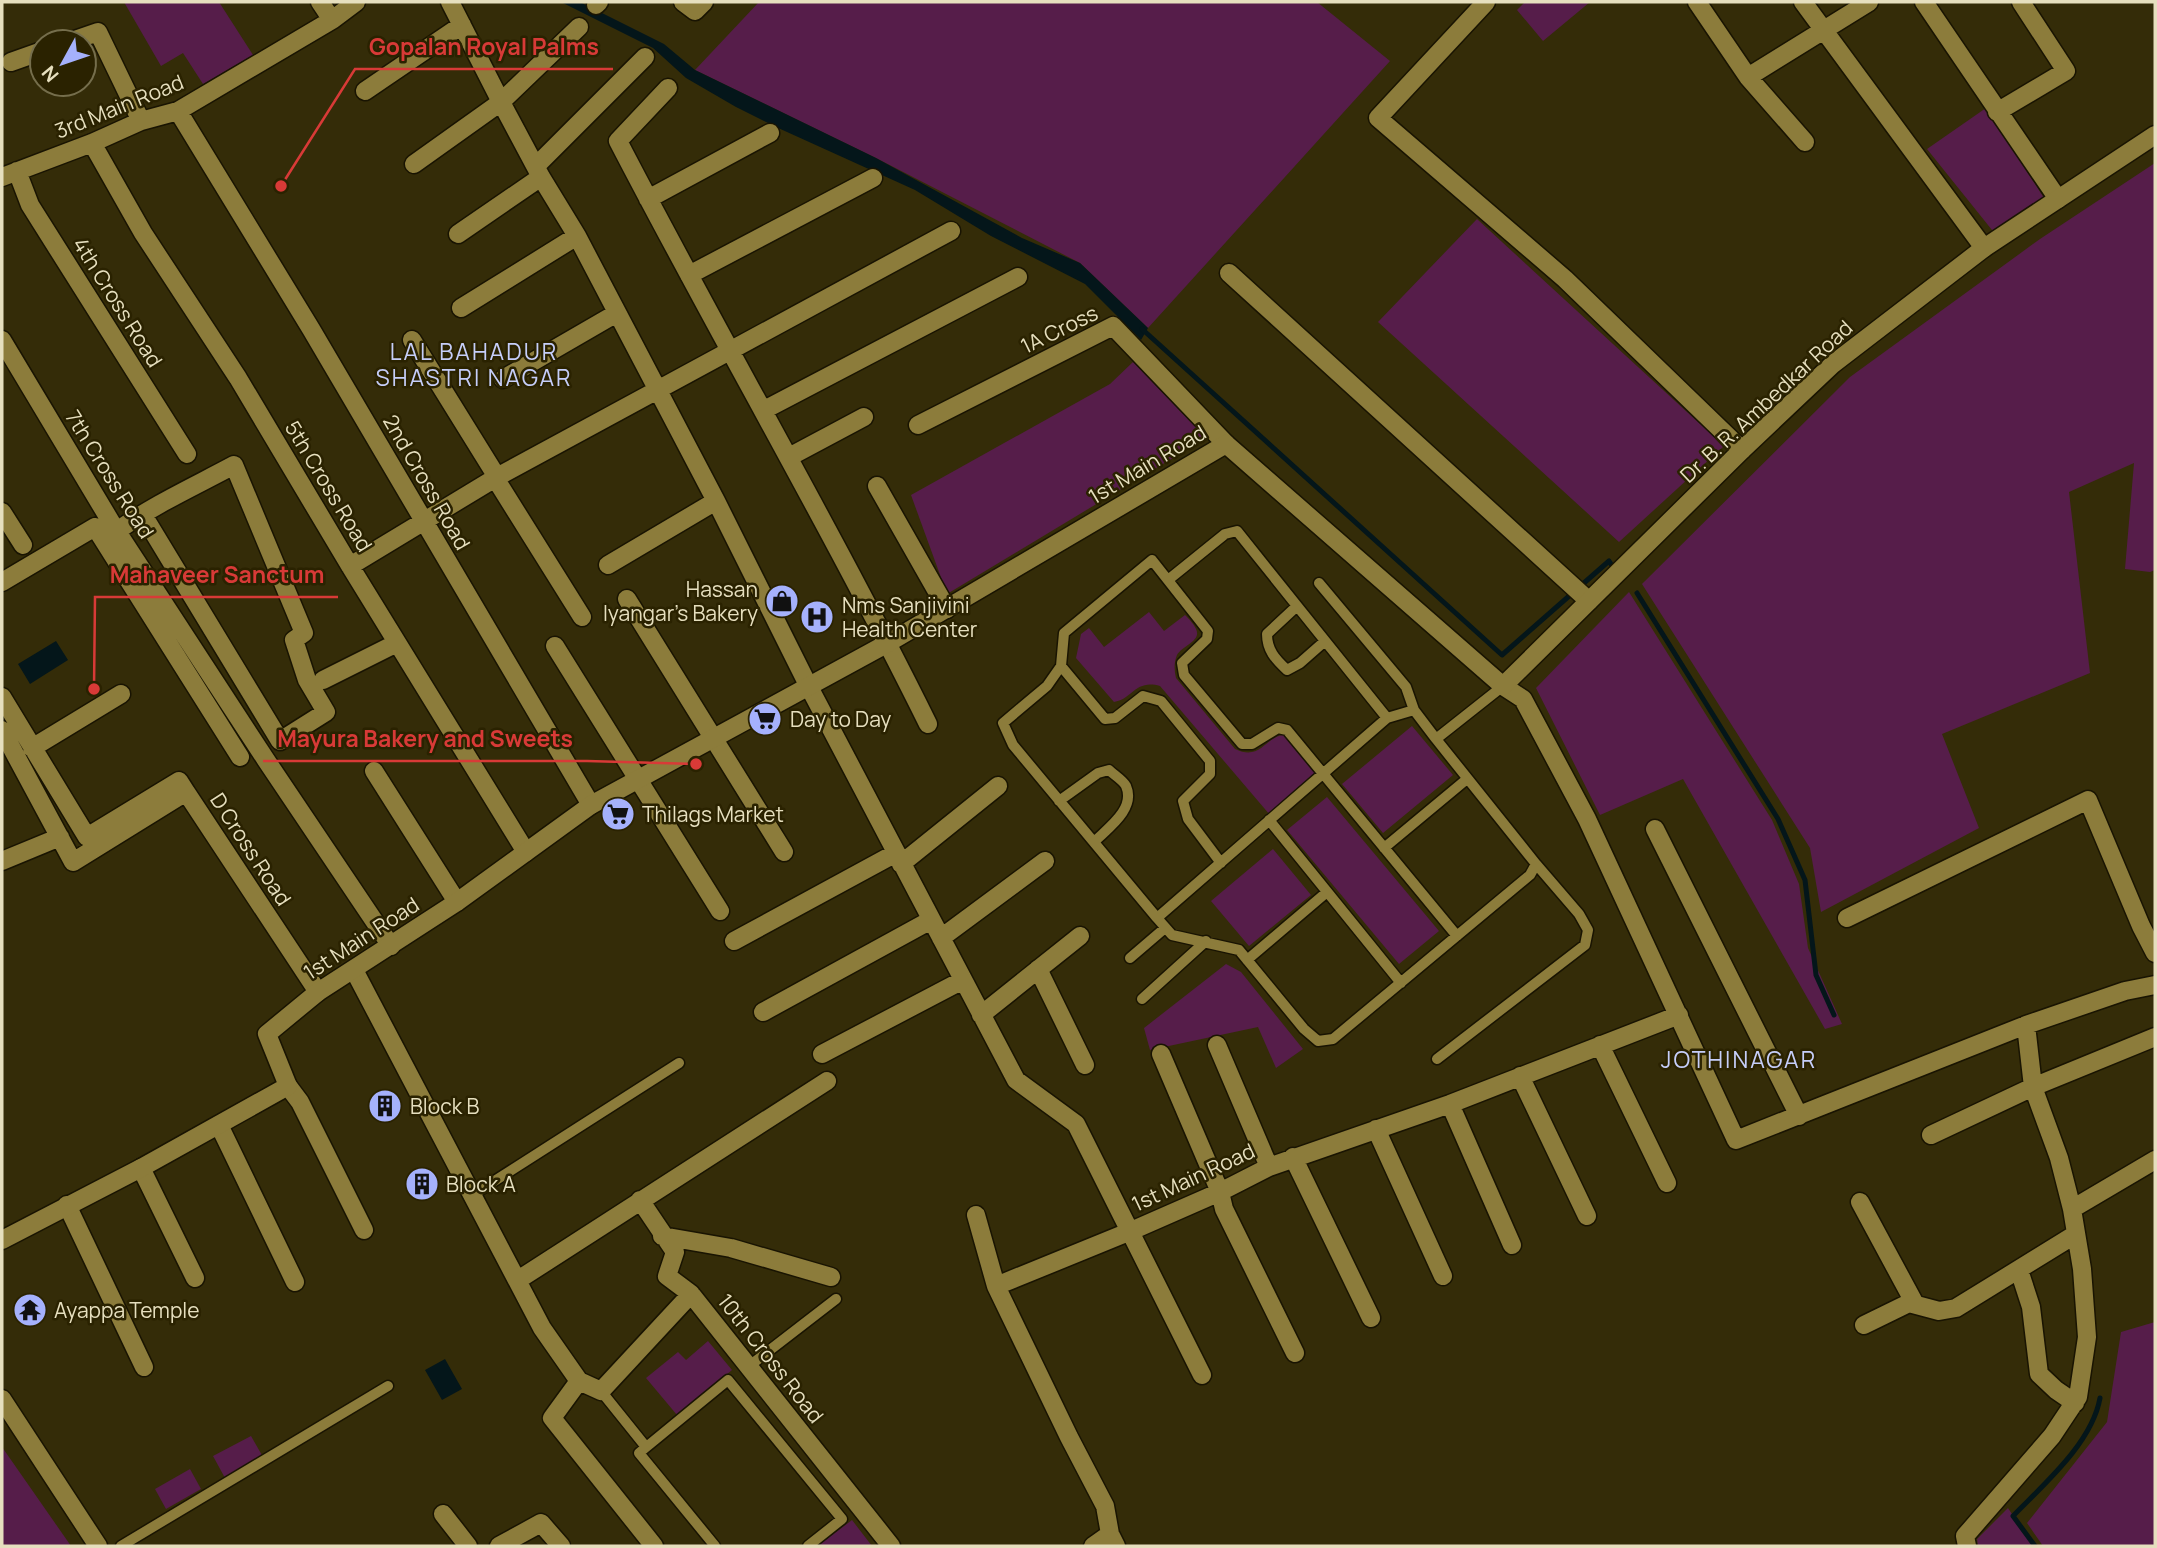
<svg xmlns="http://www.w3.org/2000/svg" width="2157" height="1548" viewBox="0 0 2157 1548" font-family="Manrope,sans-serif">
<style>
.green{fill:#561d4a}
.water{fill:#04161a}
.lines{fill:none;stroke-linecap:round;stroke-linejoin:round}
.stream{stroke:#04161a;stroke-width:5}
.service-casing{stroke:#191402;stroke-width:13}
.minor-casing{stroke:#191402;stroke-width:21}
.tertiary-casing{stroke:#191402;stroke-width:21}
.service{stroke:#8c7c3b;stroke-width:10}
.minor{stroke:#8c7c3b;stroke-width:18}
.tertiary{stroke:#8c7c3b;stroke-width:18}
.labels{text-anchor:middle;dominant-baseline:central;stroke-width:5;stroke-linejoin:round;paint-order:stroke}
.street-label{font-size:21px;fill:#e6dfbe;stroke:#2a2200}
.poi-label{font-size:21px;fill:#e6dfbe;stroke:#2a2200;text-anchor:start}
.neighbourhood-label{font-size:23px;letter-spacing:2px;fill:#c6cef9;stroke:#2a2200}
.leader{fill:none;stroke:#d83a37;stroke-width:2.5}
.callout-dot{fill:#d83a37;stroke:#2a2200;stroke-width:2.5}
.callout-label{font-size:23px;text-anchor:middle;font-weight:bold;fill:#d83a37;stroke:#2a2200;stroke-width:5;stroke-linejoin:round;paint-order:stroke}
</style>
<rect width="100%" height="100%" fill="#342c08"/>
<!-- green -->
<path class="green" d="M 124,2 L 219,2 L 253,55 L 203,84 L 183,53 L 161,66 Z
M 759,2 L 1317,2 L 1390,61 L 1148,328 L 1080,263 L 876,158 L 695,70 Z
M 1525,2 L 1590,2 L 1543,41 L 1517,10 Z
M 1986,108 L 2046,201 L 1996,235 L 1927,149 Z
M 2155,163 L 2155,570 L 2150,572 L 2125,569 L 2134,463 L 2069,492 L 2090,673 L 1942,734 L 1979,828 L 1821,912 L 1810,848 L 1642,584 L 1850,377 L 2040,239 Z
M 1477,219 L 1724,446 L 1619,542 L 1378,322 Z
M 1133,362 L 1206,438 L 947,594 L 911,495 L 1110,384 Z
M 1629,592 L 1772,820 L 1799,884 L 1808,948 L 1842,1024 L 1825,1029 L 1683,779 L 1600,815 L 1536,688 Z
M 1149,612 L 1164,631 L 1185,615 C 1189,619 1194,624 1196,629 C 1202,641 1182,646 1177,655 C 1174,662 1174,670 1176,678 L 1235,749 C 1262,762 1266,734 1286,735 L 1318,774 L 1270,815 L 1160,686 C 1135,679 1133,699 1114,702 L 1076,658 L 1081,634 L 1089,628 L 1104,647 Z
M 1412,726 L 1453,775 L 1383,833 L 1342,784 Z
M 1327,797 L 1439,931 L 1399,964 L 1287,830 Z
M 1273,849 L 1311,895 L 1249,946 L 1211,901 Z
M 1226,964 L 1241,972 L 1303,1049 L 1276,1068 L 1258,1027 L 1150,1050 L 1144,1028 Z
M 2155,1322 L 2155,1546 L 2043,1546 L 2027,1523 L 2107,1422 L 2121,1332 Z
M 708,1341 L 732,1370 L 677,1415 L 646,1378 L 678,1352 L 686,1360 Z
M 251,1436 L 263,1457 L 225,1478 L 213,1456 Z
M 2,1447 L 71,1546 L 2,1546 Z
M 190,1469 L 201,1489 L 166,1509 L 155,1489 Z
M 2008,1508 L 2033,1546 L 1978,1546 L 1977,1539 Z
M 852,1520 L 872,1546 L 818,1546 Z"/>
<!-- water -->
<path class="water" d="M 561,2 L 580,2 L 664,44 L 695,70 L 876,158 L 1022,238 L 1080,263 L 1148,328 L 1141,340 L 1085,284 L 991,236 L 915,190 L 776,127 L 736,107 L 686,78 L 653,48 Z
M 56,641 L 68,660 L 30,684 L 18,664 Z
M 445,1359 L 462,1389 L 442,1400 L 425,1370 Z"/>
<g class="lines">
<!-- stream -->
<path class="stream" d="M 1142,329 L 1502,655 L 1609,561 L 1616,572
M 1637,593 L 1778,819 L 1805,880 L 1816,975 L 1834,1015
M 2035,1546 L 2013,1516 C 2044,1484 2092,1443 2100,1398"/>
<defs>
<path id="service" d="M 1168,580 L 1225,534 L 1237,531 L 1387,718
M 1319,583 L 1406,687 L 1414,710
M 1297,606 L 1267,634 C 1267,650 1275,659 1287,670 L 1300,663 L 1325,641
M 1061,666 L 1105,719 L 1115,718 L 1143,696 L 1161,701 L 1210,761 L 1210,774 L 1183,801 L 1188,819 L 1221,863
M 1436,739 L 1536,864 L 1530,875 L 1333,1039 L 1318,1041 L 1304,1029 L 1239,950 L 1172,935 L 1157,918 L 1387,718 L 1414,710 L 1436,739 L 1503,686
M 1059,801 L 1098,773 L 1109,770 C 1114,775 1123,780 1126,786 C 1136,809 1108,828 1094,842
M 1269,820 L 1401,983
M 1384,848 L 1467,779
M 1157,918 L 1013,745 L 1003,723 L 1047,686 L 1061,666 L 1064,633 L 1152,560 L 1208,631 L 1207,639 L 1182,663 L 1184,675 L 1242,744 L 1252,744 L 1278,728 L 1287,730 L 1457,936
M 1130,958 L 1165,928
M 1247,960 L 1327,892
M 1142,999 L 1206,941
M 1437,1059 L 1585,945 L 1588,930 L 1579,914 L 1536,864
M 471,1196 L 679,1063
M 748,1367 L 836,1299
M 601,1391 L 646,1447
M 121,1546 L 388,1386
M 715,1546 L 639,1453 L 728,1380 L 842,1519 L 808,1546"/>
<path id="minor" d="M 320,2 L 332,20
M 450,2 L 501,102 L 541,177 L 577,236 L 716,501 L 808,685 L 1016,1080 L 1076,1124 L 1202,1375
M 683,2 L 695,11 L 704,2
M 1486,2 L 1378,118 L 1565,279 L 1742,450
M 1697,2 L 1748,77 L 1805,142
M 1803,2 L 1984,248
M 1924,2 L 2058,199
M 596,5 L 599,2
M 69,42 L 98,32 L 141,121
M 11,62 L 42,51
M 1748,77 L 1869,2
M 668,88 L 618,141 C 719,336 830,526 928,724
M 365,91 L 462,25
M 178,111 L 311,329 L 591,805
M 1997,112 L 2066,71 L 2021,2
M 92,143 L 143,233 L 238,378 L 350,566 L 526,852
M 414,164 L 501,102 L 579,27
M 536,166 L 645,57
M 17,171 L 30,205 L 187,454
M 2,177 L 92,143 L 141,121 L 178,111 L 332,20 L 356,2
M 648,199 L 770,133
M 458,234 L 541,177
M 1229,273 L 1589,601
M 689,275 L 873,178
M 461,308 L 577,236
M 2,340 L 114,527 L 266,760 L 391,946
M 412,340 L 497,477
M 503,379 L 617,313
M 764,410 L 1018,277
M 918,425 L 1113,326 L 1226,444
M 789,457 L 864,417
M 495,478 L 582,617
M 877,486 L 947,609
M 2,512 L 23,545
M 95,527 L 240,757
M 117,531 C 153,505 195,486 234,465 L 304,633 L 294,640 L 307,680 L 326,712 L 280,741 L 143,515
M 608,565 L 716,501
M 350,566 L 497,477 L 951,231
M 2,582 L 95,527 L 104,530
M 627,599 L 784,852
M 555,646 L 720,911
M 323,680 L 397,643
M 1503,686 L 1523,699 L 1587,819 L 1736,1140 L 2026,1025 L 2125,991 L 2155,985
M 2,697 L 87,837 L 179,781 L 186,792
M 2,730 L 73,862 L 186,792 L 318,992
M 32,748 L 121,694
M 374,771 L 457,902
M 1655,829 L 1799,1116
M 2,861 L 60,837
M 901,864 L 998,786
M 1847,918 L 2088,800 L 2141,926 L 2155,953
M 941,938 L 1045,861
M 734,941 L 896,853
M 1038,969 L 1085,1065
M 354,970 L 542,1328 L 579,1381 L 601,1391 L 691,1294 L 891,1546
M 763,1012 L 931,920
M 981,1015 L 1080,936
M 1217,1045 L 1269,1167
M 1600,1045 L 1667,1183
M 822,1054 L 963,980
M 1161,1054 L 1220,1192 L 1224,1209 L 1295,1353
M 1520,1076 L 1587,1216
M 288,1086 L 300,1102 L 364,1230
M 1450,1104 L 1512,1245
M 219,1125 L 295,1282
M 1376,1129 L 1443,1276
M 1931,1135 L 2033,1087 L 2155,1037
M 1293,1157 L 1371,1318
M 141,1168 L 195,1278
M 640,1200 L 675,1252 L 667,1276 L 691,1294
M 1860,1202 L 1915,1304
M 67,1205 L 144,1367
M 2072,1209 L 2155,1160
M 976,1215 L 996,1286
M 662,1236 L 731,1248 L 831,1277
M 2019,1270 L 2031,1307 L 2039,1374 L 2056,1390 L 2075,1403
M 518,1280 L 827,1081
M 1864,1325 L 1909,1303 L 1939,1311 L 1956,1308 L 2076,1234
M 579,1381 L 552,1418 L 654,1546
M 2,1399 L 98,1546
M 443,1514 L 468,1546
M 499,1546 L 541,1523 L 561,1546
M 1093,1546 L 1110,1534
M 1116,1546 L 1110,1534 L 1105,1506 L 1069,1437 L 996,1286 L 1131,1231 L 1220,1192 L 1269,1167 L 1450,1104 L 1679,1015
M 1967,1546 L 1965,1536 L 2052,1436 L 2078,1397 L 2087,1337 L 2082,1269 L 2072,1209 L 2059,1158 L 2033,1087 L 2026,1025"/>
<path id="tertiary" d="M 2,1240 L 141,1168 L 288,1086 L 267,1034 L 318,992 L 457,902 L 591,805 L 888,643 L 1226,444 L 1503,686 L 1742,450 L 1833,364 L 1984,248 L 2155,135"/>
</defs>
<!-- service casing -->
<use href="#service" class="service-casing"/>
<!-- minor casing -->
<use href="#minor" class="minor-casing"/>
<!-- tertiary casing -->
<use href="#tertiary" class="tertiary-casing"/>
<!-- service -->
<use href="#service" class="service"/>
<!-- minor -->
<use href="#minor" class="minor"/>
<!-- tertiary -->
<use href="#tertiary" class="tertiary"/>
</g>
<!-- icons -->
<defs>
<symbol id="shop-disc" viewBox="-11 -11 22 22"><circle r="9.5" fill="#a5b1fc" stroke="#2a2200"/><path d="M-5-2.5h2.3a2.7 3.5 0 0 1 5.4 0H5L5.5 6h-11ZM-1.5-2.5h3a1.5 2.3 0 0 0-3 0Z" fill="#111"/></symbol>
<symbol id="hospital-disc" viewBox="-11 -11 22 22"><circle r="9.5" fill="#a5b1fc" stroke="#2a2200"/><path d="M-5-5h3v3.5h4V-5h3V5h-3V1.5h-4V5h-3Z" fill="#111"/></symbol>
<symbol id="supermarket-disc" viewBox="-11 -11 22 22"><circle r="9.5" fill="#a5b1fc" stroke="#2a2200"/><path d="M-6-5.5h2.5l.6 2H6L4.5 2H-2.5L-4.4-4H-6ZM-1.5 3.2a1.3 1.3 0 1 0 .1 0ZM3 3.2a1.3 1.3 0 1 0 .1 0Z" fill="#111"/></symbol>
<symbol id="building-disc" viewBox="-11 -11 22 22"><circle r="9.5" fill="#a5b1fc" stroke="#2a2200"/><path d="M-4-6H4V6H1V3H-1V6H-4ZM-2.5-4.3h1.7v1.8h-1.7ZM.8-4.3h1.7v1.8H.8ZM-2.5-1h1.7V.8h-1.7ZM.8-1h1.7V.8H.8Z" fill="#111"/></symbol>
<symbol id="temple-disc" viewBox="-11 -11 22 22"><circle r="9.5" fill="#a5b1fc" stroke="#2a2200"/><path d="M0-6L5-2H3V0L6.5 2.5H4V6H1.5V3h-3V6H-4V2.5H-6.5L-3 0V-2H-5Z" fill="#111"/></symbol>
</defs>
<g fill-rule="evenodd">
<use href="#shop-disc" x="763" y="582" width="38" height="38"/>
<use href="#hospital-disc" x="798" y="598" width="38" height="38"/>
<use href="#supermarket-disc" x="746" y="700" width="38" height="38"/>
<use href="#supermarket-disc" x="599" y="795" width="38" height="38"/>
<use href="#building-disc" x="366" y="1087" width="38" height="38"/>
<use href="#building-disc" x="403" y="1165" width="38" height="38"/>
<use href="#temple-disc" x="11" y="1291" width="38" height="38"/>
</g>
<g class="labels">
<!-- street labels -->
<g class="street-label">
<text transform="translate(119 106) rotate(-22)">3rd Main Road</text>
<text transform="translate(118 302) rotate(58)">4th Cross Road</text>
<text transform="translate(1059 329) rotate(-26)">1A Cross</text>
<text transform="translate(1766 401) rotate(-43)">Dr. B. R. Ambedkar Road</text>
<text transform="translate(1147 464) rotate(-31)">1st Main Road</text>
<text transform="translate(110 474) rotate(58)">7th Cross Road</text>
<text transform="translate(427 482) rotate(60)">2nd Cross Road</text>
<text transform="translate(329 486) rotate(59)">5th Cross Road</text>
<text transform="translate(251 849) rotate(57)">D Cross Road</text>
<text transform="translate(361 938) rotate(-33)">1st Main Road</text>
<text transform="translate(1193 1177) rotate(-25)">1st Main Road</text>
<text transform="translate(771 1358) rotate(52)">10th Cross Road</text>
</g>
<!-- poi labels -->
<g class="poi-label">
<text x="758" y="589" text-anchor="end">Hassan<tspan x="758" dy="24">Iyangar's Bakery</tspan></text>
<text x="842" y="605">Nms Sanjivini<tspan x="842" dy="24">Health Center</tspan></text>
<text x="790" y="719">Day to Day</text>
<text x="642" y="814">Thilags Market</text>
<text x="410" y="1106">Block B</text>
<text x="446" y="1184">Block A</text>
<text x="54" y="1310">Ayappa Temple</text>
</g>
<!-- neighbourhood labels -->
<g class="neighbourhood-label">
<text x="474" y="351">LAL BAHADUR<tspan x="474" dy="26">SHASTRI NAGAR</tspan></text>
<text x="1739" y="1059">JOTHINAGAR</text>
</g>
</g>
<!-- callouts -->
<path class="leader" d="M281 186L355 69H613M94 689L95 597H338M696 764L587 761H263"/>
<g class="callout-dot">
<circle cx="281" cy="186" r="7"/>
<circle cx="94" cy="689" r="7"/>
<circle cx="696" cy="764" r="7"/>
</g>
<g class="callout-label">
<text x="484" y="55">Gopalan Royal Palms</text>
<text x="217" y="583">Mahaveer Sanctum</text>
<text x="425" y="747">Mayura Bakery and Sweets</text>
</g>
<!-- border -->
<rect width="2157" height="1548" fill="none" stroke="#e6dfbe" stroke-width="7"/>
<!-- north arrow -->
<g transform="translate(63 63) rotate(230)"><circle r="33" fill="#2a2200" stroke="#756e4c" stroke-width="2"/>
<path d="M0-5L12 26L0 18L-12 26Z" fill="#a5b1fc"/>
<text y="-10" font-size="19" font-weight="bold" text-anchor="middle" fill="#e6dfbe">N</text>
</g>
</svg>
